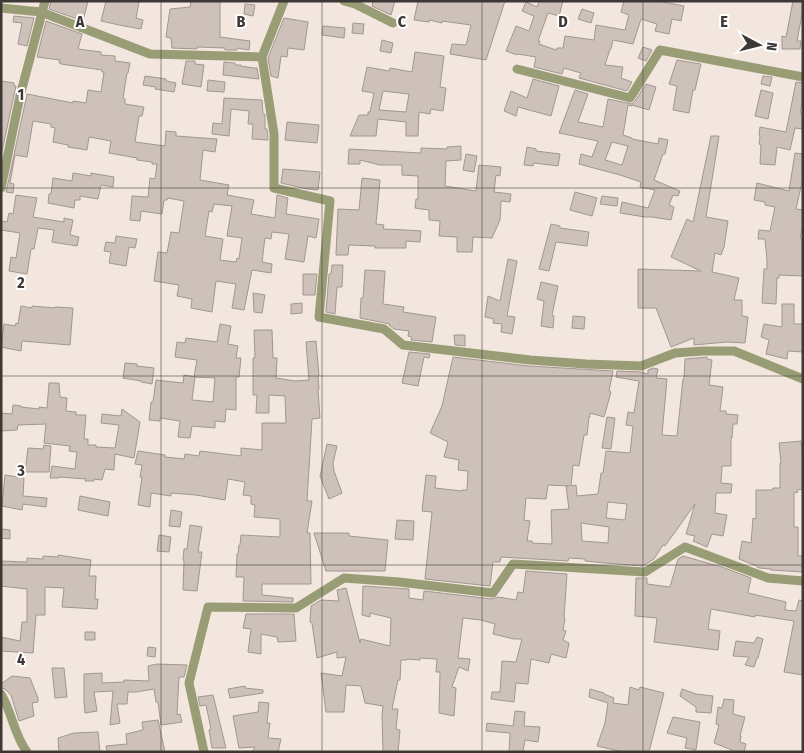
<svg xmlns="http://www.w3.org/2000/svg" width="804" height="753" viewBox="0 0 804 753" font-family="'Fira Sans Condensed',sans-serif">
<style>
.building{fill:#cdc1ba;stroke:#a29790;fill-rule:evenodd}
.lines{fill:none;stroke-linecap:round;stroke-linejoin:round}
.minor{stroke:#999d75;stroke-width:9}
.grid{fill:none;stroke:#3d3835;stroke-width:1;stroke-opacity:0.55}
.grid-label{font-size:16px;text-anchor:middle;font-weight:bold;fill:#3d3835;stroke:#fff;stroke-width:4;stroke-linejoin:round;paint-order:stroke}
</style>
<rect width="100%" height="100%" fill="#f2e6de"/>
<!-- building -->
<path class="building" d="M 51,1 L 88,1 L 83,21 L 49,9 Z
M 106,1 L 132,1 L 139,2 L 136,18 L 143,20 L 141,29 L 119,25 L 101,21 Z
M 191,1 L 220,1 L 220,37 L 250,41 L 249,50 L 237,48 L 237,50 L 225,50 L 225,48 L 197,47 L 197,49 L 172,48 L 171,38 L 166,37 L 170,9 L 190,7 Z
M 373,1 L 395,1 L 391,15 L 372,6 Z
M 418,1 L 505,1 L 486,60 L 450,54 L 452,44 L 466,45 L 471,25 L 442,21 L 442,23 L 429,20 L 429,22 L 414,20 Z
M 539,1 L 563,1 L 559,16 L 548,13 L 538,41 L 540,41 L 539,44 L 556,50 L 557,48 L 563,48 L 565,36 L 594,40 L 596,25 L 625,30 L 629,15 L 621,12 L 624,1 L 658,1 L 684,6 L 681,21 L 672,19 L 669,34 L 655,31 L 657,24 L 641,19 L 633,44 L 613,40 L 611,49 L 610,49 L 605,65 L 623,67 L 621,78 L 632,82 L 627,91 L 579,78 L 581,73 L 564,68 L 562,74 L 534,67 L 536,57 L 518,54 L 517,55 L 506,51 L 516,26 L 529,31 L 534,16 L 522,11 L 526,2 L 537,7 Z
M 793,1 L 803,1 L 803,9 L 797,41 L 801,41 L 800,49 L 782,49 L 782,36 L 786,37 Z
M 245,4 L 255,5 L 253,16 L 244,14 Z
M 582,9 L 594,13 L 591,23 L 578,19 Z
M 14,16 L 34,18 L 27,46 L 18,44 L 22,23 L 13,22 Z
M 284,18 L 308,22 L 304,50 L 288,48 L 287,57 L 281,56 L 278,78 L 271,76 L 268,58 Z
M 46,21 L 82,34 L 78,49 L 101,52 L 101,55 L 115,56 L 115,61 L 130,63 L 128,73 L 127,73 L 123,98 L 125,99 L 125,104 L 144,107 L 142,116 L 139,116 L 135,142 L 165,146 L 166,131 L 176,132 L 176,136 L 217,139 L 215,152 L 203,150 L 200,180 L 229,185 L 227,195 L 254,200 L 251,214 L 275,218 L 277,195 L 288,198 L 286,214 L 319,219 L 316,238 L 308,236 L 304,262 L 285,259 L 289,234 L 272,232 L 271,239 L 265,238 L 262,262 L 272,264 L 271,273 L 252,270 L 244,310 L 232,308 L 236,284 L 216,281 L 212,312 L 191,308 L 192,299 L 177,296 L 179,285 L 154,281 L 158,252 L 167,253 L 171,232 L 179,233 L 184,201 L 168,198 L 167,200 L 164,200 L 162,214 L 141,211 L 140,221 L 130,220 L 132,196 L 148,197 L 150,178 L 155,179 L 157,164 L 152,164 L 152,162 L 137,160 L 137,158 L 109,153 L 111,141 L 89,137 L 87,150 L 68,147 L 68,145 L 53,142 L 55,128 L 51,127 L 51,124 L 33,121 L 27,157 L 15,155 L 10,183 L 14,184 L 13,193 L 6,192 L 27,94 L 73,103 L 73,101 L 86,103 L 88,90 L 101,92 L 104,72 L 102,72 L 102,70 L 61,64 L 61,63 L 59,63 L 60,60 L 37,57 ZM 214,204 L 232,206 L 227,236 L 242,238 L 239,259 L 237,258 L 236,262 L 220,260 L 223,239 L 205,236 L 209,211 L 212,212 Z
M 353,23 L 364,24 L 363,34 L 352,33 Z
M 323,26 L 345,28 L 344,38 L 322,35 Z
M 382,40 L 393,43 L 391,53 L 380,51 Z
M 643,47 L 652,50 L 646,61 L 638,58 Z
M 415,52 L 444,56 L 440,87 L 446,88 L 443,111 L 431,109 L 430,114 L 419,112 L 418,136 L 406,136 L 406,122 L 378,119 L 376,136 L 350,136 L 359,115 L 368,115 L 368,112 L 370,112 L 374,93 L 362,91 L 367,67 L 389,71 L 390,68 L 412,72 ZM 383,91 L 409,94 L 406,112 L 379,110 Z
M 677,60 L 701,64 L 695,90 L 693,90 L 689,113 L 673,110 L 677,86 L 669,84 Z
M 186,61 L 195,61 L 195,64 L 204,65 L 201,87 L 182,84 Z
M 224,62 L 235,63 L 235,65 L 241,65 L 241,66 L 254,68 L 257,68 L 259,79 L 223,75 Z
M 145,76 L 166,79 L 166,81 L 176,83 L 174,92 L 155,89 L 156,87 L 143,85 Z
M 763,76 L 772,77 L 770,86 L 761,84 Z
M 533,79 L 559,86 L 551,116 L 518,107 L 516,116 L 504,111 L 511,91 L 527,98 Z
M 208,80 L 225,82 L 224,92 L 207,91 Z
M 1,81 L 14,83 L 14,86 L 16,86 L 1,156 Z
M 796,82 L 803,83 L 803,99 L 800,113 L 803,114 L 803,129 L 795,128 L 790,150 L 777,147 L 775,165 L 760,164 L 761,145 L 759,144 L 760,136 L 759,135 L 760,127 L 786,132 Z
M 646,84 L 656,87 L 649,110 L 632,105 L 632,106 L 628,105 L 623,135 L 632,138 L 632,139 L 658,144 L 659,138 L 668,140 L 665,154 L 663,154 L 654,180 L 680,191 L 678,196 L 673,195 L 669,205 L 674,207 L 671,220 L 652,217 L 645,217 L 620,213 L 622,202 L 648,208 L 655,190 L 640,187 L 641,182 L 620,175 L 579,164 L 581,154 L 592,157 L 598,141 L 559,133 L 575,90 L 588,94 L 578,122 L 603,127 L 608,99 L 632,104 L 635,101 ZM 612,142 L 628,146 L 622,165 L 605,160 Z
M 761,90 L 773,93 L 768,119 L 755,116 Z
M 224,98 L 262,100 L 263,114 L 265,114 L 265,129 L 267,129 L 268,140 L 252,139 L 253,124 L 248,124 L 249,111 L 231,109 L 229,136 L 212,134 L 213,123 L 222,124 Z
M 287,122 L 319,125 L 317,143 L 285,140 Z
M 711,136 L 719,136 L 706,217 L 728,221 L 724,247 L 721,255 L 715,253 L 712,272 L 739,278 L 734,300 L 742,300 L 742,316 L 748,317 L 745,343 L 727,342 L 694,345 L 694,338 L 671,347 L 656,308 L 638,308 L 638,269 L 701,271 L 671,257 L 687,219 L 693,222 Z
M 461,146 L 461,160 L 446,161 L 445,186 L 476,191 L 479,165 L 501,167 L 500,176 L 496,175 L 494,192 L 511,194 L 510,202 L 501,201 L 500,220 L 492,238 L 473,237 L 472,252 L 457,252 L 457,237 L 439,236 L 440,221 L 429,220 L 429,210 L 415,208 L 416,199 L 418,199 L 418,176 L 402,175 L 402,165 L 380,165 L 360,160 L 360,164 L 348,164 L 349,149 L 421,153 L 421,148 L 447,149 L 447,147 Z
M 527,147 L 536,149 L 536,151 L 560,154 L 558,166 L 534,163 L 533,166 L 524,165 Z
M 795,153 L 803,154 L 803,178 L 796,209 L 803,210 L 803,225 L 800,238 L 803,238 L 803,276 L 779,275 L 779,278 L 777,278 L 776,304 L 762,303 L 764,269 L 767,269 L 767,260 L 765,239 L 758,239 L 759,230 L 770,231 L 775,207 L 765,205 L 765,202 L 754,200 L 757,183 L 789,191 Z
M 466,154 L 477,156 L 474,172 L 463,170 Z
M 283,169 L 320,172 L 318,190 L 307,189 L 281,183 Z
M 73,173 L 91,176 L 91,173 L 114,177 L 113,187 L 101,185 L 98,199 L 80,196 L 80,200 L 75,200 L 74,208 L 48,203 L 49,194 L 51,194 L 53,178 L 72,181 Z
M 362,178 L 380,180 L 376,224 L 384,225 L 383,229 L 406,230 L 421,231 L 420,242 L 406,241 L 406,248 L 375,248 L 375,246 L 349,245 L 348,255 L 336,255 L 338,209 L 359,210 Z
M 575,192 L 597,198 L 592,216 L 570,210 Z
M 16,195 L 37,198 L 33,217 L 64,222 L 64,218 L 73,220 L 70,235 L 79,237 L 77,246 L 52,242 L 54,230 L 38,228 L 34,249 L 31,249 L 27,274 L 9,271 L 11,257 L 16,258 L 20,233 L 1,230 L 1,221 L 7,222 L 9,213 L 13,214 Z
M 602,196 L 618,198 L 617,206 L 600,204 Z
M 551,224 L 560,226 L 560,228 L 589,232 L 587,246 L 556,242 L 549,271 L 539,269 Z
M 116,236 L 137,239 L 135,248 L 129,247 L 126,266 L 109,263 L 111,252 L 104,251 L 106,242 L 115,243 Z
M 508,259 L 517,261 L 507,316 L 515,317 L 512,334 L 501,332 L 502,324 L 493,323 L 494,319 L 485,317 L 488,296 L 500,301 Z
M 332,265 L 343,265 L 342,287 L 337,287 L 335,314 L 326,312 L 329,274 L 331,274 Z
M 365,270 L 385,271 L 383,304 L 404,307 L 403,312 L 436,317 L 432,342 L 411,340 L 412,337 L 408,336 L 409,331 L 394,329 L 389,325 L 390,324 L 360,318 L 361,298 L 363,298 Z
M 303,274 L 317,274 L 315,295 L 303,295 Z
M 541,282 L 558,286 L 552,315 L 554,316 L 553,328 L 541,326 L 544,301 L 537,299 Z
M 253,293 L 265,295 L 262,313 L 254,312 Z
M 302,303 L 302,313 L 291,314 L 291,304 Z
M 782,304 L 794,304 L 794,324 L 803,324 L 803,352 L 788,351 L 787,359 L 766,354 L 769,340 L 761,337 L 764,324 L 782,327 Z
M 21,306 L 32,308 L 32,306 L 55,308 L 55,307 L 73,308 L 70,345 L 22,341 L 21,351 L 1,347 L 4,324 L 15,326 L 16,323 L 18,324 Z
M 573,316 L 585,317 L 584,329 L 572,328 Z
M 220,324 L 231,326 L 228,344 L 238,346 L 236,358 L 241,358 L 239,377 L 236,377 L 236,410 L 226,409 L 225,422 L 215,421 L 215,428 L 192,426 L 190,438 L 178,437 L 180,421 L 160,418 L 160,421 L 149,420 L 151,402 L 153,402 L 156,380 L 183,383 L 184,375 L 195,377 L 192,400 L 213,402 L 215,378 L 194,377 L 197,360 L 175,357 L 177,342 L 185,343 L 186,338 L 217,342 Z
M 254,330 L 272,330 L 273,358 L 277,358 L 276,378 L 295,381 L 309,380 L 306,342 L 316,341 L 319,376 L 318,376 L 319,389 L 318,389 L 320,418 L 312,419 L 307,501 L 312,501 L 307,533 L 310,533 L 311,584 L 262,584 L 262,595 L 293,598 L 293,602 L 243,601 L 244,577 L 236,577 L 237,554 L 238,554 L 239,545 L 240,545 L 241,535 L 280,537 L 280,519 L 254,517 L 255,505 L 251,504 L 251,496 L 243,495 L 245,482 L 228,479 L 225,500 L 196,495 L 171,493 L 171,496 L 151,493 L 150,507 L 138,505 L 142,477 L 140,477 L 142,465 L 135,464 L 138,451 L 165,455 L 165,457 L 184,459 L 185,454 L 199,456 L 200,451 L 241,456 L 241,448 L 262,450 L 262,423 L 286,423 L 285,396 L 269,395 L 269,413 L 256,413 L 257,395 L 253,395 L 253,358 L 255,358 Z
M 454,335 L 465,335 L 465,346 L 455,345 Z
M 409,352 L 430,354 L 429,358 L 424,357 L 418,386 L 402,383 Z
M 453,357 L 529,366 L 613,371 L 609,391 L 611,392 L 604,417 L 590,413 L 590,417 L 589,417 L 587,435 L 584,435 L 579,466 L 573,465 L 571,486 L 576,485 L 577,496 L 598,494 L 601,473 L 603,473 L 606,451 L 630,453 L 633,426 L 626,425 L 628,412 L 634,413 L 639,381 L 616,377 L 617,371 L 640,372 L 648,374 L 648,370 L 653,368 L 658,369 L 656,378 L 667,379 L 662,435 L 677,436 L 683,379 L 684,379 L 685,359 L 707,357 L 707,359 L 712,360 L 709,385 L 723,387 L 720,411 L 726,411 L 726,414 L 738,415 L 737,424 L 733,424 L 732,438 L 731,438 L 731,466 L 722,466 L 721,483 L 732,484 L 731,493 L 716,493 L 715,513 L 727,515 L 723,536 L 712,534 L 707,547 L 693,541 L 695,536 L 686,534 L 695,504 L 665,546 L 663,545 L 654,559 L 643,566 L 605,563 L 585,561 L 585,559 L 569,558 L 568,561 L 501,557 L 500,562 L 493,562 L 490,586 L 425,579 L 432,512 L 422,511 L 426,475 L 436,476 L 435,488 L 462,491 L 462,490 L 467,490 L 468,471 L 458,470 L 459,460 L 444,457 L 448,442 L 430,433 L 442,406 ZM 548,485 L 569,486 L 566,486 L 569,509 L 551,510 L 552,544 L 532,543 L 532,541 L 527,541 L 530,521 L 524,520 L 526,498 L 546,499 ZM 608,502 L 627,504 L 625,520 L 606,518 ZM 581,523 L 609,527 L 608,543 L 582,541 Z
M 125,363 L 137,364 L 137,366 L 154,368 L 152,384 L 141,382 L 141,381 L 123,378 Z
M 49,383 L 59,383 L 60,397 L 67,398 L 66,411 L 76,412 L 76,415 L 86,415 L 84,439 L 88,439 L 88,445 L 96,445 L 96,447 L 115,448 L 119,425 L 101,423 L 102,414 L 121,416 L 122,409 L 140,422 L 134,458 L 115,454 L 114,470 L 105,469 L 102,480 L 94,479 L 94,481 L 85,481 L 86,479 L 59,477 L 59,478 L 50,478 L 52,466 L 75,469 L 77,452 L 69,451 L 70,446 L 44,443 L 46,424 L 18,425 L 17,430 L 1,431 L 1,413 L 12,414 L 13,405 L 21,406 L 21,407 L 39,409 L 39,407 L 47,408 Z
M 607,417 L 615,418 L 611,449 L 602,448 Z
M 801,441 L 803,461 L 803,489 L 797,490 L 798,492 L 794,493 L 794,527 L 798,527 L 798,556 L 803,556 L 803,572 L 771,570 L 771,569 L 759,568 L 757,567 L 757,566 L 739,559 L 742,541 L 751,543 L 753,518 L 756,519 L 756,490 L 772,490 L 773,488 L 780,488 L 780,463 L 781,463 L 779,443 Z
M 327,444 L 337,446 L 333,463 L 334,471 L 342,493 L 329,499 L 320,476 Z
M 44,445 L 51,446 L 49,472 L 25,472 L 28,448 L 43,449 Z
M 5,475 L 24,478 L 23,496 L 47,498 L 46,507 L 23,504 L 22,510 L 2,506 Z
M 80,496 L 110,502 L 108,516 L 78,510 Z
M 171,510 L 182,512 L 180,527 L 169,526 Z
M 397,520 L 414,521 L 413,540 L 395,539 Z
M 190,525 L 202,527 L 198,552 L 202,552 L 201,560 L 197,591 L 183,590 L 184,561 L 183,560 L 184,549 L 187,549 Z
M 2,529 L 10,530 L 10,539 L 1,538 Z
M 314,533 L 349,533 L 349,536 L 388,540 L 385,571 L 326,571 Z
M 159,535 L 171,537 L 169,552 L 157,551 Z
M 58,555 L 91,560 L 89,576 L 96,576 L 95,599 L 98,599 L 97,609 L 62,607 L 64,588 L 45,587 L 45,615 L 36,615 L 33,653 L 1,651 L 1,637 L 20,641 L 22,622 L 27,622 L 27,589 L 1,586 L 1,561 L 27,562 L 27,558 L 43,559 L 43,556 L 58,557 Z
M 683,556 L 722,567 L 751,578 L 748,593 L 786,602 L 785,610 L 796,611 L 799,600 L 803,601 L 803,675 L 784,672 L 794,621 L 755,615 L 755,617 L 711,609 L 708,629 L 720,631 L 718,650 L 654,642 L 657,618 L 635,616 L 636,578 L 647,578 L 647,584 L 670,587 L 678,559 Z
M 526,571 L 567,574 L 564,617 L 565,618 L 563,630 L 566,631 L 563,640 L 569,643 L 566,658 L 551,654 L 549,663 L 531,659 L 528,684 L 516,683 L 514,702 L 491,699 L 492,692 L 500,692 L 502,661 L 516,662 L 522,639 L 514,639 L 493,634 L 495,624 L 481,620 L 463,618 L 458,658 L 470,659 L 468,671 L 459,667 L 452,687 L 456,688 L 454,716 L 439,713 L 440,672 L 436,672 L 437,659 L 420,658 L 420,660 L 407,659 L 407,660 L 401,660 L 400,680 L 398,680 L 392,709 L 398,709 L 396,729 L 400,730 L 398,752 L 383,752 L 382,716 L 383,706 L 365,703 L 361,686 L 346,685 L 344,712 L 326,712 L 321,673 L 342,676 L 346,657 L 337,658 L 337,652 L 317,658 L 312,623 L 310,622 L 311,606 L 321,600 L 339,601 L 337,590 L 346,588 L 360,643 L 361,639 L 390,646 L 391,618 L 370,613 L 370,617 L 362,615 L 363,586 L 409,589 L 409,598 L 423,600 L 424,591 L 492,599 L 498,597 L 516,600 L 518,592 L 523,593 Z
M 246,614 L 294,614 L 296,641 L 278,642 L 277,637 L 261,634 L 261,654 L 248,652 L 251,629 L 243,628 Z
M 85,632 L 95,632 L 95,640 L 85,640 Z
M 757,637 L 763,639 L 758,658 L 757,658 L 754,667 L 745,665 L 749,657 L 733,656 L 736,641 L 754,643 Z
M 148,647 L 156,648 L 155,657 L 147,656 Z
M 157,664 L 187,665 L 184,677 L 179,677 L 177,715 L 180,714 L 182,722 L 161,725 L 158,702 L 156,702 L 154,689 L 136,692 L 128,692 L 127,704 L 117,704 L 120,723 L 110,725 L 113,691 L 94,692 L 97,711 L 85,713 L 84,701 L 84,674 L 102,673 L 102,683 L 124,682 L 124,680 L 149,681 L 148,666 Z
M 52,668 L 64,668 L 67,697 L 55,698 Z
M 12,676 L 30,678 L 38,698 L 38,702 L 32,703 L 34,716 L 19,721 L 11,695 L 5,689 L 1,688 L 1,684 Z
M 245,686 L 245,688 L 263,690 L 263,693 L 230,698 L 228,689 Z
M 630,687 L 639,690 L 640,687 L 664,693 L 649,752 L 624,752 L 597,746 L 605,723 L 608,703 L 589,697 L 590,689 L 604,693 L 604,694 L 614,698 L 613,703 L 628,705 Z
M 682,689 L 696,694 L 713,696 L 711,713 L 696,712 L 696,707 L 680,696 Z
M 213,695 L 226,748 L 212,748 L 209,730 L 211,729 L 206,705 L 200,706 L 198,697 Z
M 724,699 L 734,700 L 733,714 L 745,717 L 740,736 L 741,736 L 740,742 L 746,744 L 744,752 L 732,752 L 732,750 L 714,743 L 719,725 L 716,724 L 718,707 L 722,708 Z
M 259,702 L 269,703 L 267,723 L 270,723 L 268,738 L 281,739 L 278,752 L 252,752 L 255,747 L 239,748 L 233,716 L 258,712 Z
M 515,711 L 525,712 L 524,726 L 540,727 L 538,742 L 525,740 L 523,752 L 509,752 L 510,733 L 486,731 L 487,723 L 513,726 Z
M 673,717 L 700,722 L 696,750 L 685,748 L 687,738 L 667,733 Z
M 158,720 L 165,752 L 107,752 L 106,746 L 127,744 L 126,734 L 143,730 L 142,722 Z
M 98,732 L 100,752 L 59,752 L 58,738 L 74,733 Z"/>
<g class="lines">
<!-- minor -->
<path class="minor" d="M 344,1 L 355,4 L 393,23
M 1,8 L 41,12 L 150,54 L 262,57 L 284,1
M 262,57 L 274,134 L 274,188 L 330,201 L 319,317 L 384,329 L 403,345 L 530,360 L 586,364 L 641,366 L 675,353 L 703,351 L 734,351 L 803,379
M 517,69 L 630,98 L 660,50 L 803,77
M 1,188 L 20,96 L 45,1
M 1,694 C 12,712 14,735 27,752
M 204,752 L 189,683 L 208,607 L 296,608 L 344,578 L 399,582 L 493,593 L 513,564 L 645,572 L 685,547 L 768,578 L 803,581"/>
</g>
<!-- grid -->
<path class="grid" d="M 161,1 L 161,752M 322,1 L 322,752M 482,1 L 482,752M 643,1 L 643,752M 1,188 L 803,188M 1,376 L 803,376M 1,565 L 803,565"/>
<g class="grid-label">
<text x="80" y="27">A</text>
<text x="241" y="27">B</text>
<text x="402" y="27">C</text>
<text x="563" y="27">D</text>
<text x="724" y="27">E</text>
<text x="21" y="100">1</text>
<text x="21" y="288">2</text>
<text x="21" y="476">3</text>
<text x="21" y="665">4</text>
</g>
<!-- border -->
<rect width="804" height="753" fill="none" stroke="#3d3835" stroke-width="5"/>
<!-- north arrow -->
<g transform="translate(759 45) rotate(97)" stroke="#ffffff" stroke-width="4" paint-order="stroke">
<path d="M0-4L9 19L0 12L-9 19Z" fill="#3d3835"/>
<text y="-8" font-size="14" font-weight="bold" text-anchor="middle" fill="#3d3835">N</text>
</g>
</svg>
